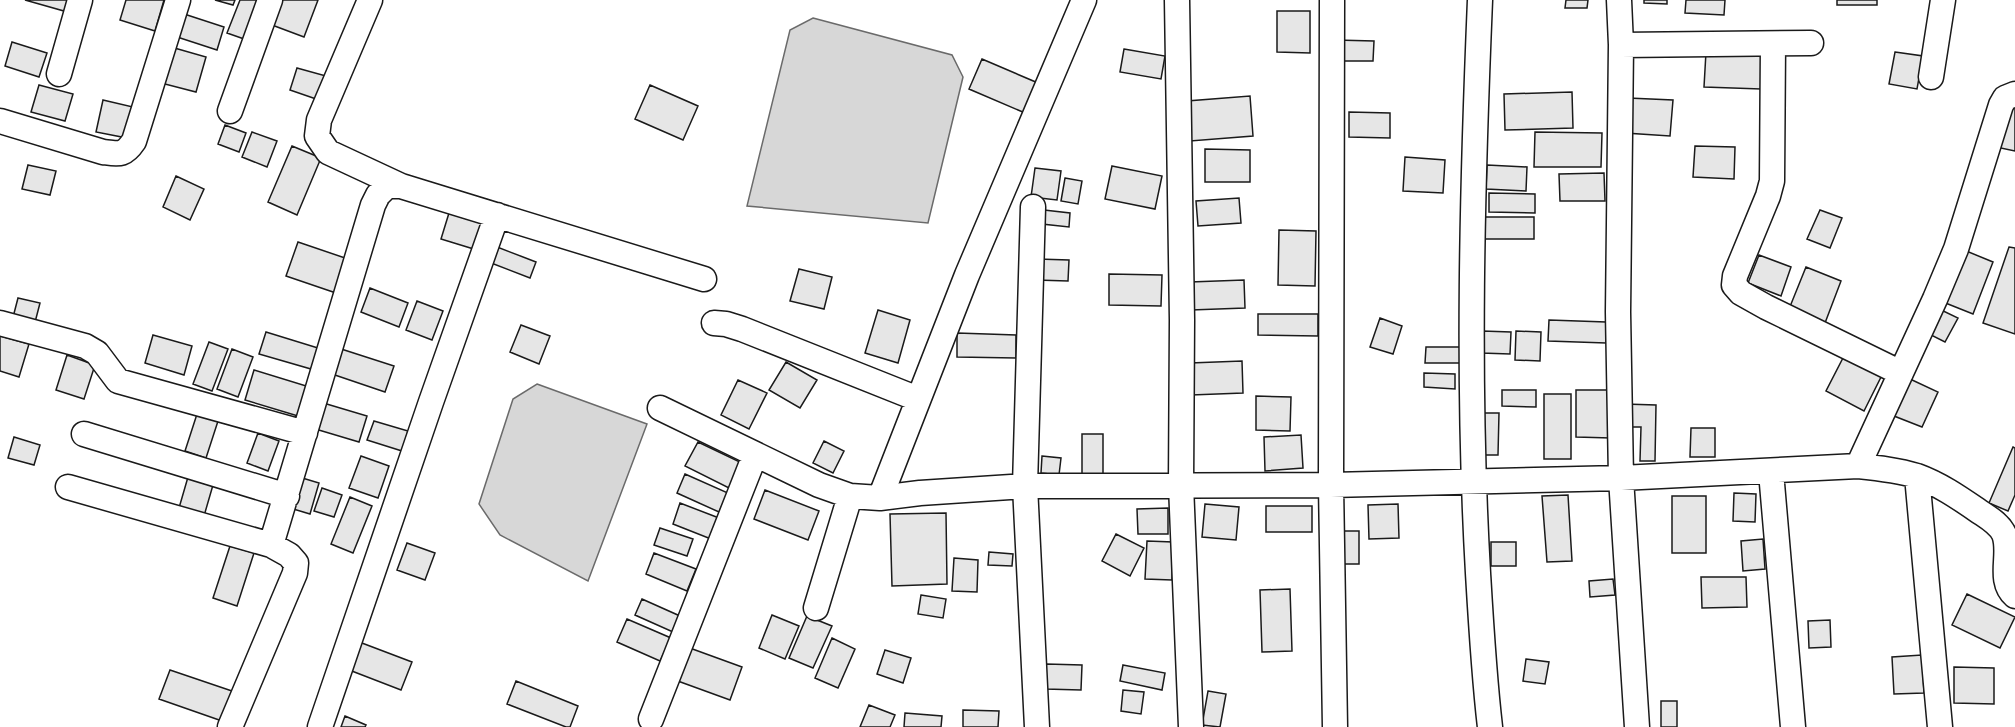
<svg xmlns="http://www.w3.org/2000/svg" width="2015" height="727" viewBox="0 0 2015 727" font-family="Signika,sans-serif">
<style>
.water{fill:#d7d7d7;stroke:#6a6a6a;stroke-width:1.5}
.building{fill:#e6e6e6;stroke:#1a1a1a;stroke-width:1.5}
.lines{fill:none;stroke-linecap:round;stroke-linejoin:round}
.minor-casing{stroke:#1a1a1a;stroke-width:27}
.minor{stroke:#fff;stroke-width:24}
</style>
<rect width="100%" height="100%" fill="#fff"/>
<!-- water -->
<path class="water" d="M 813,18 L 952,55 L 963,77 L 928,223 L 747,206 L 790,30 Z
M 537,384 L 647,424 L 588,581 L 500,535 L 479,504 L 513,399 Z"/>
<!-- building -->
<path class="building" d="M 25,0 L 68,0 L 64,11 Z
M 126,0 L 164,0 L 155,31 L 120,20 Z
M 215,0 L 235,0 L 233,5 Z
M 240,0 L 262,0 L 247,40 L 227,33 Z
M 282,0 L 318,0 L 304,37 L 272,25 Z
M 1566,0 L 1588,0 L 1587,8 L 1565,8 Z
M 1644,0 L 1667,0 L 1667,4 L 1644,3 Z
M 1686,0 L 1725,0 L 1724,15 L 1685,13 Z
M 1837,0 L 1877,0 L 1877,5 L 1837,5 Z
M 1277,11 L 1310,11 L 1310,53 L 1277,52 Z
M 178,12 L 224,27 L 217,50 L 171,35 Z
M 1335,40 L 1374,41 L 1373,61 L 1334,61 Z
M 12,42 L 47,53 L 39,77 L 5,66 Z
M 171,47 L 206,57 L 196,92 L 161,83 Z
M 1124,49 L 1165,56 L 1161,79 L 1120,72 Z
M 1706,52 L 1762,54 L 1761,89 L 1704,87 Z
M 1895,52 L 1923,56 L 1917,89 L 1889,84 Z
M 982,59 L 1038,83 L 1025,113 L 969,89 Z
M 297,68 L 326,76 L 319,100 L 290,90 Z
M 39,85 L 73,94 L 65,121 L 31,112 Z
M 650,85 L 698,106 L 683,140 L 635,119 Z
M 1572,92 L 1573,128 L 1505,130 L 1504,94 Z
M 1250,96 L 1253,136 L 1190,141 L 1187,101 Z
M 1628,98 L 1673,100 L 1670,136 L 1625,133 Z
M 103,100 L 133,107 L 127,138 L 96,132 Z
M 2015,102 L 2015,151 L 1996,147 Z
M 1349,112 L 1390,113 L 1390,138 L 1349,137 Z
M 225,125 L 246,133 L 239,152 L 218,144 Z
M 252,132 L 277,141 L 267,167 L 242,157 Z
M 1535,132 L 1602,133 L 1601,167 L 1534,167 Z
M 292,146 L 321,158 L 297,215 L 268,202 Z
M 1695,146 L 1735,147 L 1734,179 L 1693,177 Z
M 1205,149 L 1250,150 L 1250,182 L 1205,182 Z
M 1405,157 L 1445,160 L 1443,193 L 1403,191 Z
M 28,165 L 56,171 L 50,195 L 22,189 Z
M 1487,165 L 1527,167 L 1526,191 L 1486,189 Z
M 1112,166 L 1162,176 L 1155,209 L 1105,199 Z
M 1035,168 L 1061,171 L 1057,200 L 1031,197 Z
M 1604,173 L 1605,201 L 1560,201 L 1559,174 Z
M 176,176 L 204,189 L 190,220 L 163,207 Z
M 1065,178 L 1082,181 L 1078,204 L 1061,201 Z
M 1489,193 L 1535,194 L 1535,213 L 1489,212 Z
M 1239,198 L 1241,223 L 1198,226 L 1196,201 Z
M 1044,210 L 1070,213 L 1069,227 L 1042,224 Z
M 1820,210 L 1842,218 L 1830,248 L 1807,239 Z
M 449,213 L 486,224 L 477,250 L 441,239 Z
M 1483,217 L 1534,217 L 1534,239 L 1482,239 Z
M 1279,230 L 1316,231 L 1315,286 L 1278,285 Z
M 298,242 L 348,259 L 336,293 L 286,276 Z
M 492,245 L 536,262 L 530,278 L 486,261 Z
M 2009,247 L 2015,248 L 2015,334 L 1983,323 Z
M 1959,248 L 1993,262 L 1973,314 L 1938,300 Z
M 1759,255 L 1791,267 L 1781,296 L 1748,283 Z
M 1037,259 L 1069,260 L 1068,281 L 1036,280 Z
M 1806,267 L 1841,281 L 1825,323 L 1789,309 Z
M 799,269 L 832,277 L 824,309 L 790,301 Z
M 1109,274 L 1162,275 L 1161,306 L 1109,305 Z
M 1244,280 L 1245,308 L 1191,310 L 1190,282 Z
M 370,288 L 408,303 L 399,327 L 361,312 Z
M 18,298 L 40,303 L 33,330 L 11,325 Z
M 417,301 L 443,311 L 432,340 L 406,330 Z
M 1935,307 L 1958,318 L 1945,342 L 1923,331 Z
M 878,310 L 910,320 L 898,363 L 865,353 Z
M 1258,314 L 1318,314 L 1318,336 L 1258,335 Z
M 1380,318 L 1402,326 L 1393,354 L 1370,347 Z
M 1549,320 L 1606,322 L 1606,343 L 1548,341 Z
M 521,325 L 550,336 L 539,364 L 510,352 Z
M 1482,331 L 1511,332 L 1510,354 L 1481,353 Z
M 1516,331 L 1541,332 L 1540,361 L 1515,360 Z
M 266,332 L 318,348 L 311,369 L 259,354 Z
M 957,333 L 1016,335 L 1016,358 L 957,357 Z
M 153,335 L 192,346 L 184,375 L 145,363 Z
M 0,336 L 29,344 L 19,377 L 0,371 Z
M 209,342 L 228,349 L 212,391 L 193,384 Z
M 335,347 L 394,366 L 385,392 L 326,372 Z
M 1426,347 L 1460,347 L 1460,363 L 1425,363 Z
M 232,349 L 253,357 L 238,397 L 217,389 Z
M 67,355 L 95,365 L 84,399 L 56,390 Z
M 1844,356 L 1882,375 L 1864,411 L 1826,391 Z
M 1242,361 L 1243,393 L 1191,395 L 1190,363 Z
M 786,362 L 817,380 L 800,408 L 769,390 Z
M 254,370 L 316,389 L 308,419 L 245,400 Z
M 1424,373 L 1455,374 L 1455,389 L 1424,387 Z
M 1910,379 L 1938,392 L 1922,427 L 1894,416 Z
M 738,380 L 767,393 L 749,429 L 721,415 Z
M 1502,390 L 1536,390 L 1536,407 L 1502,406 Z
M 1576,390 L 1611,390 L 1611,438 L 1576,437 Z
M 1544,394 L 1571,394 L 1571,459 L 1544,459 Z
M 1256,396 L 1291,397 L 1290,431 L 1256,430 Z
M 320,402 L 367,416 L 359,442 L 312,428 Z
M 1624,404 L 1656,405 L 1655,461 L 1640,461 L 1641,427 L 1624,427 Z
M 198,411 L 219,418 L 206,458 L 185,451 Z
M 1481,413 L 1499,413 L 1498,455 L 1480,455 Z
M 374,421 L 408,431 L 402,451 L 367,440 Z
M 1691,428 L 1715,428 L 1715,457 L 1690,457 Z
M 258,433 L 279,441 L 268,471 L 247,463 Z
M 1082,434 L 1103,434 L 1103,480 L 1082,480 Z
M 1301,435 L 1303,468 L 1265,471 L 1264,437 Z
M 14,437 L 40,445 L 34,465 L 8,458 Z
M 824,441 L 844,451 L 833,473 L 813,463 Z
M 698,442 L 742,463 L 729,488 L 685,466 Z
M 2013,447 L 2015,448 L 2015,495 L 2008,511 L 1989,503 Z
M 361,456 L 389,466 L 378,498 L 349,488 Z
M 1042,456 L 1061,458 L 1059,475 L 1041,473 Z
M 685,474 L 728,493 L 719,512 L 677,493 Z
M 188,477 L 213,485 L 204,516 L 179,508 Z
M 299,477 L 319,483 L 310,514 L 290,508 Z
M 322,488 L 342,495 L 334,517 L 314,511 Z
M 765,490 L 819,511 L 808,540 L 754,519 Z
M 1734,493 L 1756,494 L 1755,522 L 1733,521 Z
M 1568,495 L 1572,561 L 1547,562 L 1542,496 Z
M 1672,496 L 1706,496 L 1706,553 L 1672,553 Z
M 350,497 L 372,506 L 353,553 L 331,544 Z
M 680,503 L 719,518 L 711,539 L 673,524 Z
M 1205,504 L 1239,507 L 1236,540 L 1202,537 Z
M 1398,504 L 1399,538 L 1369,539 L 1368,505 Z
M 1266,506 L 1312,506 L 1312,532 L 1266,532 Z
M 1168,508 L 1168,534 L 1138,534 L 1137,509 Z
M 946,513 L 947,584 L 892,586 L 890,514 Z
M 660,528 L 693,539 L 687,556 L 654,545 Z
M 1337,531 L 1359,531 L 1359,564 L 1337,564 Z
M 1116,534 L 1144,548 L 1130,576 L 1102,561 Z
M 1763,539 L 1765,569 L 1743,571 L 1741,541 Z
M 1147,541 L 1173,542 L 1172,580 L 1145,579 Z
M 1491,542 L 1516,542 L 1516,566 L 1491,566 Z
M 407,543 L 435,553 L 425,580 L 397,570 Z
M 230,546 L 254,553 L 237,606 L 213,598 Z
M 989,552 L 1013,554 L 1012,566 L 988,565 Z
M 654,553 L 696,569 L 687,591 L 646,574 Z
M 954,558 L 978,560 L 977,592 L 952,591 Z
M 1701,577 L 1746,577 L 1747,607 L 1702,608 Z
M 1613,579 L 1615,595 L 1590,597 L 1589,581 Z
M 1290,589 L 1292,651 L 1262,652 L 1260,590 Z
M 1967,594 L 2015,617 L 2000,648 L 1952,625 Z
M 921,595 L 946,599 L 943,618 L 918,614 Z
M 642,599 L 680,616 L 673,632 L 635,615 Z
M 772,615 L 799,626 L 785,659 L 759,648 Z
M 807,616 L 832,626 L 813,668 L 789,658 Z
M 627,619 L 671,638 L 660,661 L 617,642 Z
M 1830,620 L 1831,647 L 1809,648 L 1808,621 Z
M 832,638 L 855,649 L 838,688 L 815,678 Z
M 354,640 L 412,662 L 401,690 L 344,668 Z
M 687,647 L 742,667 L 730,700 L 675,680 Z
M 885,650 L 911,658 L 903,683 L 877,674 Z
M 1922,655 L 1924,693 L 1894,694 L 1892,657 Z
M 1526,659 L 1549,662 L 1545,684 L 1523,681 Z
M 1046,664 L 1082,665 L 1081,690 L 1045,689 Z
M 1123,665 L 1165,673 L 1162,690 L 1120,681 Z
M 1954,667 L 1994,668 L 1994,704 L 1954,703 Z
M 170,670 L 232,691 L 222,721 L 159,699 Z
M 516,681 L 578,706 L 570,727 L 566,727 L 507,704 Z
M 1123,690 L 1144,692 L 1141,714 L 1121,711 Z
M 1208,691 L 1226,694 L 1220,727 L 1202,725 Z
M 1661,701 L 1677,701 L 1677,727 L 1661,727 Z
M 869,705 L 895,715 L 890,727 L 860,727 Z
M 963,710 L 999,711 L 998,727 L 963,727 Z
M 905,713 L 942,716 L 941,727 L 904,727 Z
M 345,716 L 366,725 L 365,727 L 341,727 Z"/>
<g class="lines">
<defs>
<path id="minor" d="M 370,0 L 319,120 L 317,136 L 328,152 L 401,186
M 1177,0 L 1182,320 L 1181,485 L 1191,727
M 1332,0 L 1331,485 L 1335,727
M 1480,0 C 1472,191 1467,382 1478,573 C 1481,624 1484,676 1490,727
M 1619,0 L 1621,45 L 1618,312 L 1621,478 L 1637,727
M 1773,44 L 1772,181 L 1768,196 L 1735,276 L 1734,285 L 1741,293 L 1766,307 L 1901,373
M 1621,45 L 1811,43
M 59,74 L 80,0
M 1931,77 L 1943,0
M 230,111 L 270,0
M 0,121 L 103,152 C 119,154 124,156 134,141 L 178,0
M 1033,207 L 1025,486 L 1037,727
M 0,323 L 85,346 L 97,353 L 118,381 L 305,433
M 714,323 L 726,324 L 742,329 L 918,399
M 660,408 L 819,485 L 850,496 L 880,498 L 920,493 L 1025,486 L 1331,485 L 1621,478 L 1858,466 C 1878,468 1898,470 1917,476 C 1939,484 1958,497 1977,510 C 1987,517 1999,523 2004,534 C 2012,554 1997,580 2015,596
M 84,434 L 287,496
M 1858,466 L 1935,299 L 1956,249 L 2001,105 L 2005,98 L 2015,94
M 1771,472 L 1793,727
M 1917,476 L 1940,727
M 68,487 L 271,545 L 289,555 L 296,563 L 295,573 L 230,727
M 880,498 L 967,275 L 1084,0
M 271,545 L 373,205 L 378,195 L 387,186 L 401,186 L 704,279
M 816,608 L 850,496
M 651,719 L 755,455
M 320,727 L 431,402 L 497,215"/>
</defs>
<!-- minor casing -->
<use href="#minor" class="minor-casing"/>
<!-- minor -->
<use href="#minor" class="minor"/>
</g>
</svg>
